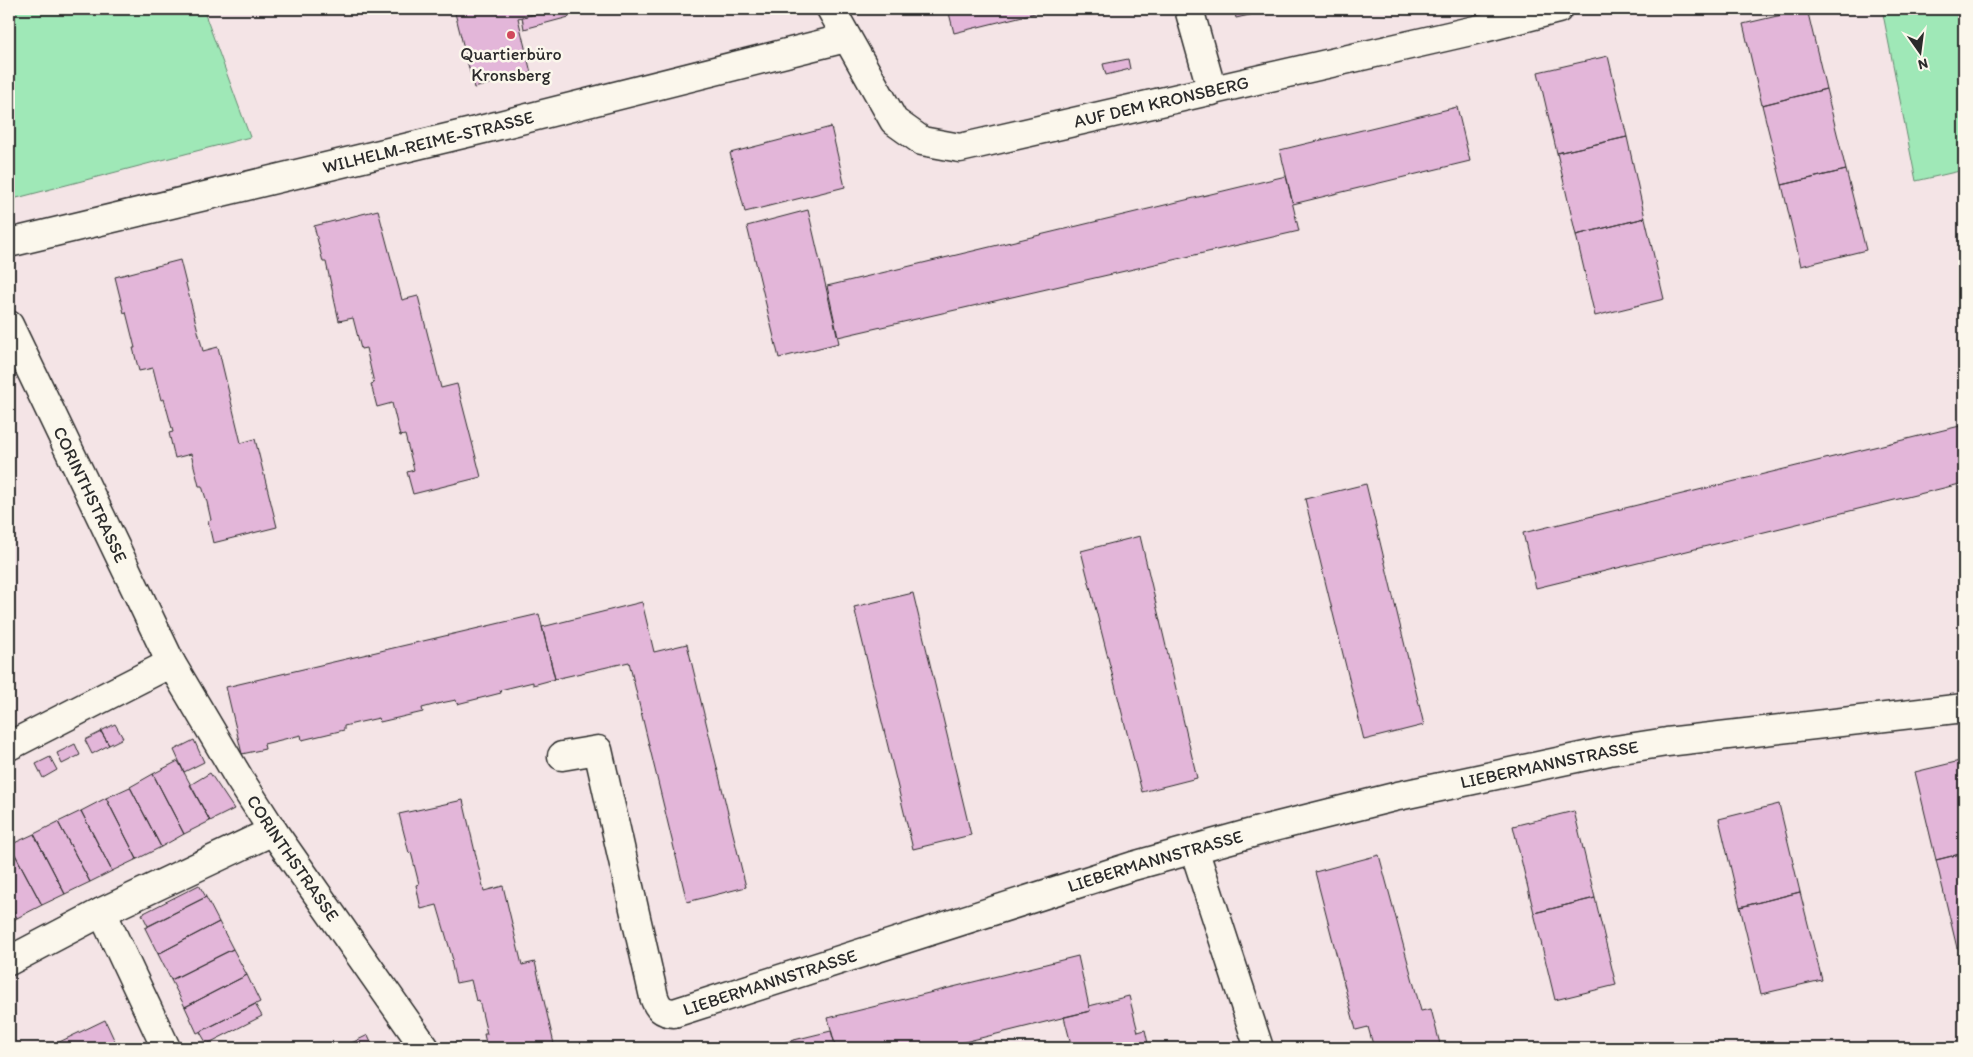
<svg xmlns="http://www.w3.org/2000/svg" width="1973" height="1057" viewBox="0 0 1973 1057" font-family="Itim,sans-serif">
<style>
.green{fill:#9fe8b7;stroke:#658a71}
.building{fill:#e3b6d9;stroke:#2b2b2b}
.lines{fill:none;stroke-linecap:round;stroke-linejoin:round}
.street-casing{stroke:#2b2b2b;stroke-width:31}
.street{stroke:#fbf7ec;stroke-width:28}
.poi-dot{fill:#d1495b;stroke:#fbf7ec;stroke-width:2}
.labels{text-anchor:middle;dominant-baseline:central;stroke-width:5;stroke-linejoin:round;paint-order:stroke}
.poi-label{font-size:18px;fill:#2b2b2b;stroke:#fbf7ec}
.street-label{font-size:18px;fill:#2b2b2b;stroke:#fbf7ec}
</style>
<rect width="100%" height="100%" fill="#f4e4e6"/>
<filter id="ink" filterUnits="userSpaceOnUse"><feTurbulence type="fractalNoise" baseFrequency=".02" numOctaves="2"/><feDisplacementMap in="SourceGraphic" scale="10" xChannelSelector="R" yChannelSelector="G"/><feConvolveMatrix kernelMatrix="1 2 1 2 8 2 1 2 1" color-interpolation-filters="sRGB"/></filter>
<g filter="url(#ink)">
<!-- green -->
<path class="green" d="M 9,9 L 203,9 L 250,137 L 9,200 Z
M 1882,9 L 1964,9 L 1964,170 L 1916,181 Z"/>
<!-- building -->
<path class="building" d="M 454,9 L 556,9 L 518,18 L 531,73 L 474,88 Z
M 556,9 L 567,9 L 569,17 L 524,29 L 522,17 Z
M 948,9 L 1051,9 L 954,33 Z
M 1234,9 L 1276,9 L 1236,18 Z
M 1807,9 L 1826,89 L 1762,105 L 1743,24 Z
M 1608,56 L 1627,137 L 1557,153 L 1538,72 Z
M 1128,59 L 1130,69 L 1106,75 L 1103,64 Z
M 1826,89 L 1846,170 L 1782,185 L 1762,105 Z
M 1457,107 L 1470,161 L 1293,204 L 1280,150 Z
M 831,127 L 845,187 L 745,212 L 730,153 Z
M 1627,137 L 1645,218 L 1576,235 L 1557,153 Z
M 1846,170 L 1866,250 L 1801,266 L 1782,185 Z
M 1286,176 L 1299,231 L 838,337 L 827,286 Z
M 378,210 L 402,300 L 418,296 L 441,388 L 457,384 L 481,477 L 413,494 L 407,472 L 414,470 L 405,435 L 400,436 L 392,403 L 377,407 L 371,384 L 374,383 L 366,348 L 361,349 L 353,318 L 339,321 L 326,262 L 323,262 L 314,226 Z
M 808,210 L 839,343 L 779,358 L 747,226 Z
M 1645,218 L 1664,299 L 1595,316 L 1576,235 Z
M 180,260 L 203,351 L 218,347 L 241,443 L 255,439 L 277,527 L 213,543 L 208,521 L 211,520 L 207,502 L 202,486 L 199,486 L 191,454 L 175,458 L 169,433 L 173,432 L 164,399 L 161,400 L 153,368 L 139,371 L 133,348 L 135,348 L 126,312 L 124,313 L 115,277 Z
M 1964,425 L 1964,483 L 1536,588 L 1523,533 Z
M 1366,484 L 1424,725 L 1364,740 L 1305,499 Z
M 1140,536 L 1197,778 L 1142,792 L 1081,551 Z
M 913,593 L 971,835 L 913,849 L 854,607 Z
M 642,602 L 654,652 L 687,644 L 746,887 L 687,902 L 629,662 L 555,679 L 542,627 Z
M 539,614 L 555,679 L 533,685 L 533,682 L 500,690 L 501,693 L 457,704 L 456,700 L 441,703 L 422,708 L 423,712 L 380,722 L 379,718 L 361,722 L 344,726 L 344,730 L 302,740 L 301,735 L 264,744 L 265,749 L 242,754 L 226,687 Z
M 115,724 L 123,738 L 109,745 L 101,731 Z
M 101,732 L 109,745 L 92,754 L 85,740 Z
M 194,740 L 204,762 L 184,772 L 174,750 Z
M 75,744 L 80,755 L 62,764 L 57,753 Z
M 50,757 L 57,770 L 43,778 L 36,764 Z
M 1964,760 L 1964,853 L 1936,860 L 1915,772 Z
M 178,761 L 210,821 L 184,834 L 153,774 Z
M 210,773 L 234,809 L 210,821 L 190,785 Z
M 153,774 L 184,834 L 161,847 L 130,787 Z
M 130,787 L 161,847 L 137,859 L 106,798 Z
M 106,798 L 137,859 L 112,871 L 81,811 Z
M 463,800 L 484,891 L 503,886 L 522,965 L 535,962 L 554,1044 L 536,1048 L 487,1048 L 484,1034 L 487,1034 L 479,1000 L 476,1001 L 471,980 L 456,983 L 451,961 L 453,960 L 437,905 L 421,909 L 416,885 L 419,884 L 411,852 L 409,853 L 399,814 Z
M 1779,804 L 1800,892 L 1740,907 L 1719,819 Z
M 81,811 L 112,871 L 90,882 L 58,822 Z
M 1574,811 L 1595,898 L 1534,913 L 1513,826 Z
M 58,822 L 90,882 L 65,894 L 34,834 Z
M 34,834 L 65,894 L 42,905 L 10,845 Z
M 10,845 L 42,905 L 17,918 L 9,903 L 9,846 Z
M 1964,853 L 1964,947 L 1957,948 L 1936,860 Z
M 1379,855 L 1421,1011 L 1431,1009 L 1441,1048 L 1374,1048 L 1368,1027 L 1356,1030 L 1315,872 Z
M 199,885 L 206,897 L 148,926 L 142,914 Z
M 1800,892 L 1822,980 L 1761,994 L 1740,907 Z
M 206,897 L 219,922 L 158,954 L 145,928 Z
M 1595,898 L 1616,985 L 1555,1000 L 1534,913 Z
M 9,903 L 17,918 L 9,923 Z
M 219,922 L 233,949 L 171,980 L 158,954 Z
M 233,949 L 247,975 L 185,1007 L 171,980 Z
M 1078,956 L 1090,1011 L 940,1048 L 836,1048 L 828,1018 Z
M 247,975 L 260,1002 L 197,1033 L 185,1007 Z
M 1129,996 L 1138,1032 L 1145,1030 L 1149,1048 L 1072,1048 L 1064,1017 L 1090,1011 L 1089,1006 Z
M 255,1004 L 262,1016 L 207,1044 L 200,1032 Z
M 105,1020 L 118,1048 L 47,1048 Z
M 831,1031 L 836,1048 L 761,1048 Z
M 368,1035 L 374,1048 L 341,1048 Z"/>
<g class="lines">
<defs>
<g id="street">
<path id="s1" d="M 831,9 L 894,121 L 922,141 L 960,148 L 1484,28 L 1558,9"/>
<path d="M 1189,9 L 1212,91"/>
<path id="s2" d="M 9,243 L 484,129 L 846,38"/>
<path id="s3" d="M 9,325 L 171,663 L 239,778 L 273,831 L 425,1048"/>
<path d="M 9,746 L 171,663"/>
<path id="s4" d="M 562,756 L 598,750 L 654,997 C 658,1008 662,1012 674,1013 L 1133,866 L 1270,828 L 1398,796 L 1609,751 L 1667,742 L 1964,708"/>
<path d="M 1194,849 L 1259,1048"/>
<path d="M 9,961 L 102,912"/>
<path d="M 166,1048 L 102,912 L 273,831"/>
</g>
</defs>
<!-- street casing -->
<use href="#street" class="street-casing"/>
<!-- street -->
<use href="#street" class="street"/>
</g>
</g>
<!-- markers -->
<circle class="poi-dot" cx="511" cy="35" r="5"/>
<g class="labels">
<!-- poi labels -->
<g class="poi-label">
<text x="511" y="54">Quartierbüro<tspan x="511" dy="21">Kronsberg</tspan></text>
</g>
<!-- street labels -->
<g class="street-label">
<text stroke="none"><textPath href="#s1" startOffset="408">AUF DEM KRONSBERG</textPath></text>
<text stroke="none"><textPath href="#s2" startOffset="431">WILHELM-REIME-STRASSE</textPath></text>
<text stroke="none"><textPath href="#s3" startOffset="188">CORINTHSTRASSE</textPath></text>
<text stroke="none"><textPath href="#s4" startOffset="1228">LIEBERMANNSTRASSE</textPath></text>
<text stroke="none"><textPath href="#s3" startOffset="605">CORINTHSTRASSE</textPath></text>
<text stroke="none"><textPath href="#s4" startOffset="822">LIEBERMANNSTRASSE</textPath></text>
<text stroke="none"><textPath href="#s4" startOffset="418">LIEBERMANNSTRASSE</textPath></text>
</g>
</g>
<!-- margin -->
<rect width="1973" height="1057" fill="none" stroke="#fbf7ec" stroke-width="30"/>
<rect x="15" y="15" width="1943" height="1027" fill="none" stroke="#2b2b2b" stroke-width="2" filter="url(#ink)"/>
<!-- north arrow -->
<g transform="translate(1920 52) rotate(166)" stroke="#fbf7ec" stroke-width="4" paint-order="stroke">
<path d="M0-4L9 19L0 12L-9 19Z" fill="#2b2b2b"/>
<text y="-8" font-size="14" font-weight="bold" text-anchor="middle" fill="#2b2b2b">N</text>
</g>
</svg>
